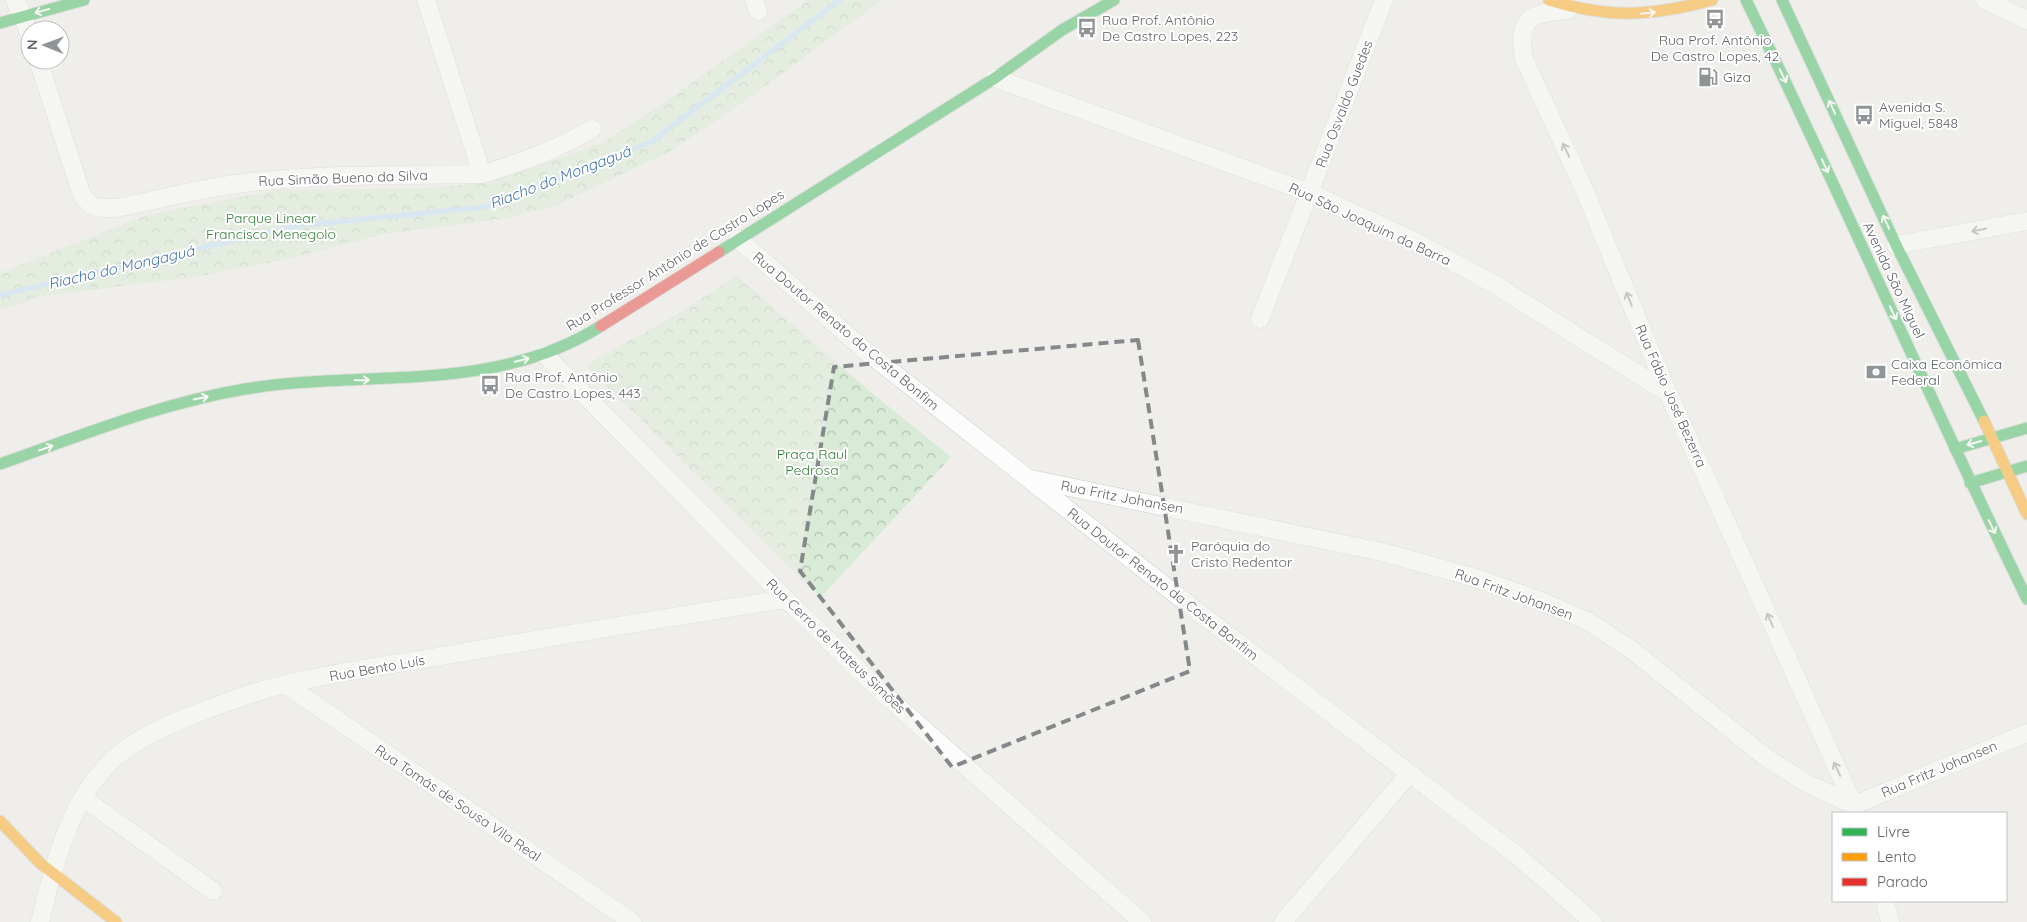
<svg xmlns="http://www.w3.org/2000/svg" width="2027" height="922" viewBox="0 0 2027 922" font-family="Quicksand,sans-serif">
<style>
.park{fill:url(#park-crowns)}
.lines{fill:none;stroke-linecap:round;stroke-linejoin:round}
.stream{stroke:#bfe0f9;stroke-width:5.5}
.street-casing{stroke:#cbcccc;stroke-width:19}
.fast-casing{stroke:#cacacb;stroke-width:13}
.slow-casing{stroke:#cacacb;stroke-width:13}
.jam-casing{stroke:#cacacb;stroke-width:13}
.street{stroke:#fdfcfc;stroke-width:18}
.fast{stroke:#30b455;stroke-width:11}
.slow{stroke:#ff9f0a;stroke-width:11}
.jam{stroke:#e5322d;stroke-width:11}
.oneway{stroke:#fff}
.oneway2{stroke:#96999c}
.marked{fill:none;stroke:#84888a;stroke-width:4;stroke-dasharray:10 6;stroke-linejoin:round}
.labels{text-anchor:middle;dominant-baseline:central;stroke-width:4;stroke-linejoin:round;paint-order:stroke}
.poi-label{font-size:14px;fill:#5f6368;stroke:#fff;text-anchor:start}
.street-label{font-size:14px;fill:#5f6368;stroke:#fff}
.park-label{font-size:14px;fill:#348238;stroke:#fff}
.water-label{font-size:15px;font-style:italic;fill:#4174aa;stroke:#fff}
</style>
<defs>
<pattern id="park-crowns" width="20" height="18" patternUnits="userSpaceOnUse" patternTransform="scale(1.25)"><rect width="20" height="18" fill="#d8ebd6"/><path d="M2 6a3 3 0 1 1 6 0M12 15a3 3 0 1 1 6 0" fill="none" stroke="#b2c2b1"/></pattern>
</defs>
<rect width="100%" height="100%" fill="#efeeea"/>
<!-- park -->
<path class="park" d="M 808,0 L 882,0 L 746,100 L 669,152 L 557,205 L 501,219 L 384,234 L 293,258 L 195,277 L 42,296 L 0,310 L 0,273 L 147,215 L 277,190 L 429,188 L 491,182 L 602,143 L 672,97 Z
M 737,276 L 867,389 L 951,457 L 820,598 L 586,365 L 676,315 Z"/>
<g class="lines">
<!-- stream -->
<path class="stream" d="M 0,295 L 295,226 L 484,207 L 651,142 L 840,0"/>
<defs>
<path id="street" d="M 15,0 L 23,17 L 30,36
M 754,0 L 758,11
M 1985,0 L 2027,20
M 1568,10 C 1530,13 1517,17 1524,59 L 1583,187 L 1668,393 L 1855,808
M 38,60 L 82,195 C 93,210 98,208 116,208 C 158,200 200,188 243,183 C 322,174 402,175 482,174 L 426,0
M 995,78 L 1310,193 L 1412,240 L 1494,284 L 1668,393
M 482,174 C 521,163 556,150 592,129
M 738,239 L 867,352 L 1202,615 L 1519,857 L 1593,922
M 1896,245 L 2027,221
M 1260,319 L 1384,0
M 545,355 L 786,599 L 877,688 L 1142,922
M 1031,479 L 1386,553 L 1479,579 L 1541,601 L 1589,622 L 1633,651 L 1768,759 L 1808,784 L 1854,805 L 2027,733
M 285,684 L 632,922
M 83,798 L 213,891
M 1885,901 L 1890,922
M 40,922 C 55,861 71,791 123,751 C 146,734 172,723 198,713 C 226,702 256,691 286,684 C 337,672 390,665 442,656 C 556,636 671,617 786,599
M 1283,922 L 1409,774"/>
<path id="fast" d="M 1746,0 C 1843,198 1930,401 2027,599
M 1782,0 L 1896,245 L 1984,421
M 0,23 L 84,0
M 719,252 L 995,78 L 1062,30 L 1114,0
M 1955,449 L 2027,428
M 0,464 C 80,436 161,403 245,389 C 367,369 491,395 601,326
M 1970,483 L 2027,466"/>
<path id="slow" d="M 1549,0 C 1608,19 1653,16 1712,0
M 1984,421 L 2027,514
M 0,821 L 40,863 L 116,922"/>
<path id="jam" d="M 601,326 L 719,252"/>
</defs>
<!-- street casing -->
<use href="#street" class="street-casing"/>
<!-- fast casing -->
<use href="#fast" class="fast-casing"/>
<!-- slow casing -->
<use href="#slow" class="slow-casing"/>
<!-- jam casing -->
<use href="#jam" class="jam-casing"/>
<!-- street -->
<use href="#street" class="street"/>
<!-- fast -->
<use href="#fast" class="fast"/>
<!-- slow -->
<use href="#slow" class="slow"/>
<!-- jam -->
<use href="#jam" class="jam"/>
</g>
<!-- one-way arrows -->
<defs><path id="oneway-shaft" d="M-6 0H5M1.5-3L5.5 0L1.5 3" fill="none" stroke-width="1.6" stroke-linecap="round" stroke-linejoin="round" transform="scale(1.25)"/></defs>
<g class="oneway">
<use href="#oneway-shaft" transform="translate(42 11) rotate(165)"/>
<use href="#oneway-shaft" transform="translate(1648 13) rotate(-5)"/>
<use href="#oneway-shaft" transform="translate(1783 76) rotate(64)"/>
<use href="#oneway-shaft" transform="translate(1832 107) rotate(-115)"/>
<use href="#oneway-shaft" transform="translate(1825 166) rotate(65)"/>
<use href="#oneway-shaft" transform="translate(1886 222) rotate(-115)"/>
<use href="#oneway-shaft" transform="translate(1893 313) rotate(65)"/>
<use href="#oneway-shaft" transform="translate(522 360) rotate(-14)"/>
<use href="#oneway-shaft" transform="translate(362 380) rotate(-1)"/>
<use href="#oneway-shaft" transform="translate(201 398) rotate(-12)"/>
<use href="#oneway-shaft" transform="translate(1974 443) rotate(164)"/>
<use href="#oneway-shaft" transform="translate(46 448) rotate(-19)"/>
<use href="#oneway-shaft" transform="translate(1992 527) rotate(64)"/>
</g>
<g class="oneway2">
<use href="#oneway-shaft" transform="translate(1566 150) rotate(-115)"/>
<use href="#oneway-shaft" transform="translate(1979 230) rotate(169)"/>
<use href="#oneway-shaft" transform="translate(1629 299) rotate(-112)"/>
<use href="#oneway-shaft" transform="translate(1770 620) rotate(-114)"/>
<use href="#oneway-shaft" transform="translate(1837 769) rotate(-115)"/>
</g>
<!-- marked area -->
<path d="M0 0H2027V922H0ZM 1138,340 L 1190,671 L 952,767 L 800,571 L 834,367 Z" fill="#efeeea" fill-opacity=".55" fill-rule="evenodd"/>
<path class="marked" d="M 1138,340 L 1190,671 L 952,767 L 800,571 L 834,367 Z"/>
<!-- icons -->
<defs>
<symbol id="bus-bare" viewBox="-9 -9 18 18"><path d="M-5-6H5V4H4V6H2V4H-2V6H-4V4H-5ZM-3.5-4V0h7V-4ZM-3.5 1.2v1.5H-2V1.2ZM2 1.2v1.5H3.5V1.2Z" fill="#919496" stroke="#fff" stroke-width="2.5" paint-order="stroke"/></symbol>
<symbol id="fuel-bare" viewBox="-9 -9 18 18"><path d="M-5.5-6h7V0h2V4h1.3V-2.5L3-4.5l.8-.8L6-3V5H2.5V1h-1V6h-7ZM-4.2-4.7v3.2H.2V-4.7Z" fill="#919496" stroke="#fff" stroke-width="2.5" paint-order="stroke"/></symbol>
<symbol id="bank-bare" viewBox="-9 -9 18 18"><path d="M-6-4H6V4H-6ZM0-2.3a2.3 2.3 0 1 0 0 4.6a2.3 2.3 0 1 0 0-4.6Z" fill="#919496" stroke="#fff" stroke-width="2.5" paint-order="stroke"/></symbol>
<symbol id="church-bare" viewBox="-9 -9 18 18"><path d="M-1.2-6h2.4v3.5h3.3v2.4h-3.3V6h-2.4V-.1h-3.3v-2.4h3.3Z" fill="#919496" stroke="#fff" stroke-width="2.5" paint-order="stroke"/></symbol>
</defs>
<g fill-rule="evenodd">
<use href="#bus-bare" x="1701" y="5" width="28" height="28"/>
<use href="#bus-bare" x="1073" y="14" width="28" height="28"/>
<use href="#fuel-bare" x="1694" y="63" width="28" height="28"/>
<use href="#bus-bare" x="1850" y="101" width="28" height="28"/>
<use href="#bank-bare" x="1862" y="358" width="28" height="28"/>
<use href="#bus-bare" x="476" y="371" width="28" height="28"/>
<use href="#church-bare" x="1162" y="540" width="28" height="28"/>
</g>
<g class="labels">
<!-- poi labels -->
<g class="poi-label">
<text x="1102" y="20">Rua Prof. Antônio<tspan x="1102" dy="16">De Castro Lopes, 223</tspan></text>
<text x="1715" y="40" text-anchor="middle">Rua Prof. Antônio<tspan x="1715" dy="16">De Castro Lopes, 42</tspan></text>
<text x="1723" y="77">Giza</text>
<text x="1879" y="107">Avenida S.<tspan x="1879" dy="16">Miguel, 5848</tspan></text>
<text x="1891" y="364">Caixa Econômica<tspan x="1891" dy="16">Federal</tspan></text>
<text x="505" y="377">Rua Prof. Antônio<tspan x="505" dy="16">De Castro Lopes, 443</tspan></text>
<text x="1191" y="546">Paróquia do<tspan x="1191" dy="16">Cristo Redentor</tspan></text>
</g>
<!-- street labels -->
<g class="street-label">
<text transform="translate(1344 104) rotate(-69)">Rua Osvaldo Guedes</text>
<text transform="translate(343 178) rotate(-2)">Rua Simão Bueno da Silva</text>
<text transform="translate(1370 224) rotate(25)">Rua São Joaquim da Barra</text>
<text transform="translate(675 260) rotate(-32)">Rua Professor Antônio de Castro Lopes</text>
<text transform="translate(1894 280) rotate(65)">Avenida São Miguel</text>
<text transform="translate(846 331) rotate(40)">Rua Doutor Renato da Costa Bonfim</text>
<text transform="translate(1671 396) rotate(66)">Rua Fábio José Bezerra</text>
<text transform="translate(1122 497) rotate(11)">Rua Fritz Johansen</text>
<text transform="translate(1163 584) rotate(38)">Rua Doutor Renato da Costa Bonfim</text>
<text transform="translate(1514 594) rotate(20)">Rua Fritz Johansen</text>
<text transform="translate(836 646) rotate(44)">Rua Cerro de Mateus Simões</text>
<text transform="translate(377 668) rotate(-10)">Rua Bento Luís</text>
<text transform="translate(1939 769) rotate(-23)">Rua Fritz Johansen</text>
<text transform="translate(458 803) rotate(34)">Rua Tomás de Sousa Vila Real</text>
</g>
<!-- park labels -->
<g class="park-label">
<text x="271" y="218">Parque Linear<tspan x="271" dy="16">Francisco Menegolo</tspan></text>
<text x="812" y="454">Praça Raul<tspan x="812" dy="16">Pedrosa</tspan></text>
</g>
<!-- water labels -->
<g class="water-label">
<text transform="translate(560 177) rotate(-21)">Riacho do Mongaguá</text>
<text transform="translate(121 267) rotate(-13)">Riacho do Mongaguá</text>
</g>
</g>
<!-- legend -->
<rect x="1832" y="812" width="175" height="90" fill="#ffffff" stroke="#bfc1c3"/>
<rect x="1842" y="828" width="25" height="8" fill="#30b455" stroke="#bfc1c3"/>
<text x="1877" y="837" font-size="15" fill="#5f6368">Livre</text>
<rect x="1842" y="853" width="25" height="8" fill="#ff9f0a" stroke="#bfc1c3"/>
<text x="1877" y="862" font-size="15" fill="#5f6368">Lento</text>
<rect x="1842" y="878" width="25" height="8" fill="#e5322d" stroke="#bfc1c3"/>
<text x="1877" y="887" font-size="15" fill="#5f6368">Parado</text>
<!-- north arrow -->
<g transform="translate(45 45) rotate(271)"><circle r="24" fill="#ffffff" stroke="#bfc1c3"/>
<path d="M0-4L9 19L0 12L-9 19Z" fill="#919496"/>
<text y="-8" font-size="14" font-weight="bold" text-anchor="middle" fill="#5f6368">N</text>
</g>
</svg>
